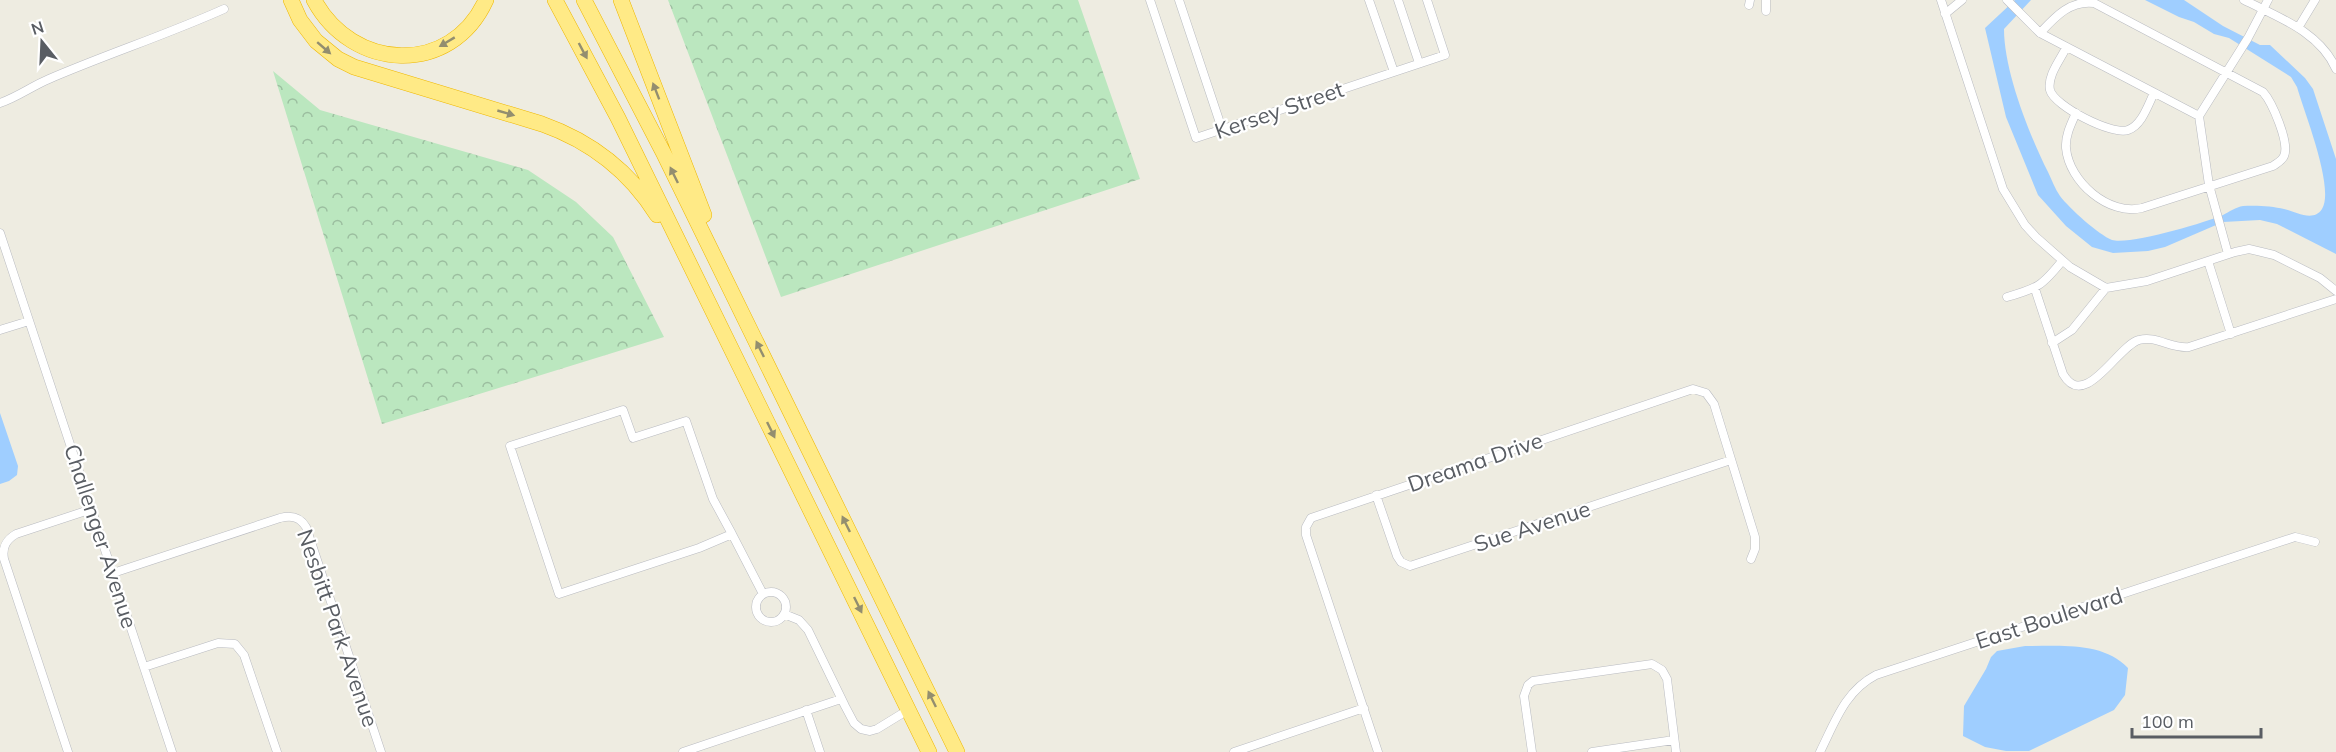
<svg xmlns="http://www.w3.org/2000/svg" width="2336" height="752" viewBox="0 0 2336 752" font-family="Mulish,sans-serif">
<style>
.forest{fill:url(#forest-crowns)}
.water{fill:#9fceff}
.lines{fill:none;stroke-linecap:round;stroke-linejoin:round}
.street-casing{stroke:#b9bbc1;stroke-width:9}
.highway-casing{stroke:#eeb700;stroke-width:16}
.street{stroke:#fff;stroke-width:8}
.highway{stroke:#ffea86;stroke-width:15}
.oneway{fill:#938e6f}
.labels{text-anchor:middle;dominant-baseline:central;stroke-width:4.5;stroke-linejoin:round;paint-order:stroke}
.street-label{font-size:22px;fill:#595d63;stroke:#fff}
</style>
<defs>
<pattern id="forest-crowns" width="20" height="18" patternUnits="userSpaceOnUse" patternTransform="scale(1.5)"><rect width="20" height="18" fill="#bbe7bf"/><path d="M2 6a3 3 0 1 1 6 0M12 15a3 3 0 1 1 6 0" fill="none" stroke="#9bbe9f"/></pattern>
</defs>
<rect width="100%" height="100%" fill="#eeece1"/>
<!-- forest -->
<path class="forest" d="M 668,0 L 1078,0 L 1140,179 L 781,297 Z
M 273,71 L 320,110 L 528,170 L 576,202 L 613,237 L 664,337 L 382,424 Z"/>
<!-- water -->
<path class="water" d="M 2015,0 L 2031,0 L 2004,29 C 2004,71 2029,134 2048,172 C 2052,180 2055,189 2060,196 C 2069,208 2099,235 2112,240 C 2130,245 2204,223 2223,215 C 2229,212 2236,207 2243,206 C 2255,205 2273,206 2284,209 C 2295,211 2313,223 2322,209 C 2335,188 2304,112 2297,87 L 2291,77 L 2229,38 L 2214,34 L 2194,22 L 2179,17 L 2145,0 L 2184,0 L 2223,26 L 2260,45 L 2270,45 L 2305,78 L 2313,89 L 2336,159 L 2336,254 L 2277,224 L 2260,220 L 2223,222 L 2165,247 L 2148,251 L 2113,253 L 2092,247 L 2066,226 L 2038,195 L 2006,117 L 1985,28 Z
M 0,413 L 18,466 L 17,475 L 9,481 L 0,484 Z
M 2025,646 C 2059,646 2103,641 2128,668 L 2125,695 L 2114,710 L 2029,751 L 2006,751 L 1985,747 L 1963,736 L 1964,706 L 1986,669 L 1991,657 L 1997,651 Z"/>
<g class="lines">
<defs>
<path id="street" d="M 1150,0 L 1196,138 L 1445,55 L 1427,0
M 1179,0 L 1222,129
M 1369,0 L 1394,72
M 1398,0 L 1419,63
M 1766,0 L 1766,11
M 1941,0 L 2003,189 L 2025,225 L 2036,237 L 2070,267 L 2106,288 L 2147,281 L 2235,252 L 2249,249 L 2274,255 L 2320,278 L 2336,291
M 2007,0 L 2040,33 L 2199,116
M 2244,0 C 2278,17 2320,32 2336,69
M 1749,5 L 1750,0
M 1945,14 L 1962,0
M 2298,28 L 2315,0
M 2040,33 C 2055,17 2070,0 2094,3 L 2263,92 C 2272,102 2290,143 2284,156 C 2282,161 2277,163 2273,166 L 2142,208 C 2109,216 2069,182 2066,148 C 2065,136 2071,124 2076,113
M 2066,48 C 2060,60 2047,76 2050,90 C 2054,106 2113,136 2128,130 C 2142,125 2148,105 2154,93
M 0,103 C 18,97 32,86 49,79 C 107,54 166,35 224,9
M 0,233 L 172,752
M 2228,254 L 2209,185 L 2199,116 L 2248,38 L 2268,0
M 2208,261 L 2231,334
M 2035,289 L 2063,374 C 2085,412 2118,345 2139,340 C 2156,335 2171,349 2189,347 L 2336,299
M 2007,297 C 2038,288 2042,286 2062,261
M 0,330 L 29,321
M 2052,343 L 2072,330 L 2106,288
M 1376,495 L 1397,556 L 1401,562 L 1410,566 L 1731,460
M 732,534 L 713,499 L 686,421 L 633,438 L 623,410 L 510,446 L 559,594 L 699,548 L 732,534 L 763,594
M 113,573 L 280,518 C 292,515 300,517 306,527 L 381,752
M756 607a15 15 0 1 1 30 0a15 15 0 1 1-30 0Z
M 784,614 L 799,620 L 808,630 L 845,706 L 854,723 L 861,729 L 870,731 L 877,729 L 908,710
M 144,667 L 218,643 L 235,644 L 244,655 L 277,752
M 806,710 L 820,752
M 68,752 L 4,559 C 2,547 6,540 16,534 L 92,509
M 683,752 L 841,699
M 1234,752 L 1364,708
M 1378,752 L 1306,535 L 1306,527 L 1311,518 L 1693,389 L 1706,393 L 1714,404 L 1755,537 L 1755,549 L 1751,559
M 1532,752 L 1524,696 L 1528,685 L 1533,681 L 1652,664 L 1662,670 L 1667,679 L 1676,752
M 1592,752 L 1674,740
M 1820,752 C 1835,722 1845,691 1876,675 L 2295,537 L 2315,542"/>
<path id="highway" d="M 291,0 L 300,20 L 316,41 L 338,59 L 354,67 L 542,124 C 590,141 630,172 657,215
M 314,0 C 352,71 451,77 486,0
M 555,0 L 618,118 L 929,752
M 584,0 L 663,152 L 957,752
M 621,0 L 704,215"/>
</defs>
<!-- street casing -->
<use href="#street" class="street-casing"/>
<!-- highway casing -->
<use href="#highway" class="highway-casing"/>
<!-- street -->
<use href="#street" class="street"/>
<!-- highway -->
<use href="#highway" class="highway"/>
</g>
<!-- one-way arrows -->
<defs><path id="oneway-solid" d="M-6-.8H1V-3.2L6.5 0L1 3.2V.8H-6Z" transform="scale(1.5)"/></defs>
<g class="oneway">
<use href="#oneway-solid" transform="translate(447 42) rotate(149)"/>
<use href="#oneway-solid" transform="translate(324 48) rotate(41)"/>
<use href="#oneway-solid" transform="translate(583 51) rotate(62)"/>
<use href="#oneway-solid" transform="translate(656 91) rotate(-111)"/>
<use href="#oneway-solid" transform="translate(506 113) rotate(16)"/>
<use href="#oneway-solid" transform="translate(674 175) rotate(-116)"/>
<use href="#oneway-solid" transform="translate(760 349) rotate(-116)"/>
<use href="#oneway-solid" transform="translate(771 430) rotate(64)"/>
<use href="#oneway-solid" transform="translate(846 524) rotate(-116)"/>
<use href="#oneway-solid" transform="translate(858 605) rotate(64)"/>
<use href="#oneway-solid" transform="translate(932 699) rotate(-116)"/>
</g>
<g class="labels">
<!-- street labels -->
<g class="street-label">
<text transform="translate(1279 110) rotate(-19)">Kersey Street</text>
<text transform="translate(1475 462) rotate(-19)">Dreama Drive</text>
<text transform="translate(1532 526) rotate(-18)">Sue Avenue</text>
<text transform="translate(101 536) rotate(72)">Challenger Avenue</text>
<text transform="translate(2049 618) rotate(-18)">East Boulevard</text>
<text transform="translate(338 628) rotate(71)">Nesbitt Park Avenue</text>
</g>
</g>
<!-- north arrow -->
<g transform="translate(42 42) rotate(342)" stroke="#ffffff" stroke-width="4.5" paint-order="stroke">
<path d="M0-4.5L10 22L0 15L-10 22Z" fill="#595d63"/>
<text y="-9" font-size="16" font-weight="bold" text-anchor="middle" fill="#595d63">N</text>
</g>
<!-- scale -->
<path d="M2132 728v9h129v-9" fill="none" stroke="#595d63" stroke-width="3"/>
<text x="2141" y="728" font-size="18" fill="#595d63" stroke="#ffffff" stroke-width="4.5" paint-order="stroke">100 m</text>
</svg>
